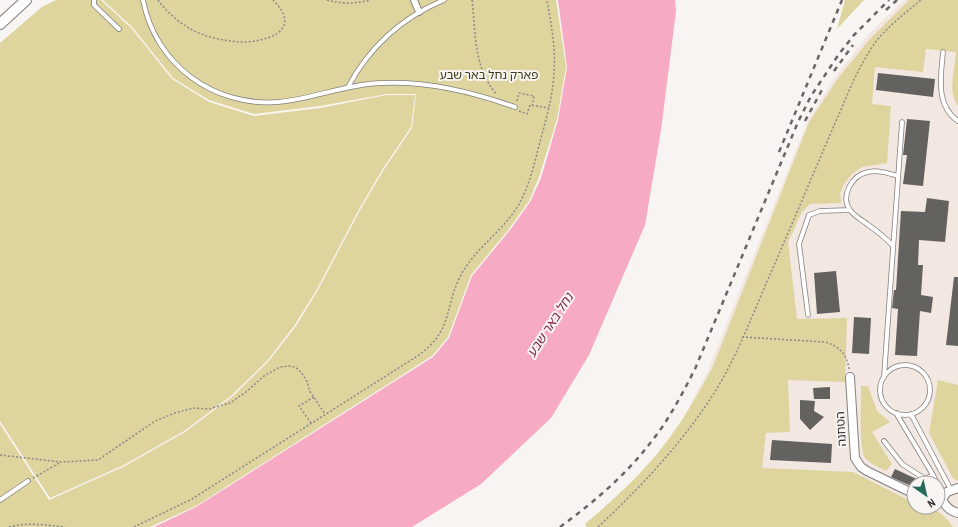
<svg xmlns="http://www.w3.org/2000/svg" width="958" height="527" viewBox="0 0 958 527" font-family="'Archivo Narrow','Noto Sans Hebrew',sans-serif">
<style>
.built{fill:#f2e7e1;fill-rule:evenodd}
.green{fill:#ddd59d}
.water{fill:#f7aac3}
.building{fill:#63625f}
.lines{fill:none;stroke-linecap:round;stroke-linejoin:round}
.service-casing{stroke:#827f7d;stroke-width:5.5}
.pedestrian-casing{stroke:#827f7d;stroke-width:8}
.minor-casing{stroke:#827f7d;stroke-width:10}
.tertiary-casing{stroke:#827f7d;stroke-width:12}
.path{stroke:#8b8988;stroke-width:1.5;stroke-dasharray:2 2;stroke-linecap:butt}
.service{stroke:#fff;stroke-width:4}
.pedestrian{stroke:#fff;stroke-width:6}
.minor{stroke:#fff;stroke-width:8}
.tertiary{stroke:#fff;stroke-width:10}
.rail{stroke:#696766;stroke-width:2.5;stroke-dasharray:5 5;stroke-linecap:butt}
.labels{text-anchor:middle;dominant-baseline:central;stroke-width:4;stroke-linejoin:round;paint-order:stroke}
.park-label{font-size:12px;fill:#3f3a1a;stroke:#f7f4f2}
.street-label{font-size:12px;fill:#2f2e2d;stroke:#f7f4f2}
.water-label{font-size:13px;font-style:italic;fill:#7e274b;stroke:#f7f4f2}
</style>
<rect width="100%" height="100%" fill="#f7f4f2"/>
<!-- built -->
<path class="built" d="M 904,0 L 958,0 L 958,527 L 588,527 L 645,473 L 677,431 L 708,370 L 808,120 L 835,77 L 867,36 ZM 914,483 L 938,483 L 938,507 L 914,507 Z"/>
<!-- green -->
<path class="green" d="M 56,0 L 101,0 L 132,29 L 172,79 L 209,102 L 254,116 L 320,108 L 387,95 L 415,95 L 411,127 L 382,170 L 358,211 L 317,289 L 294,326 L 267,361 L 231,396 L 184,431 L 124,465 L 50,498 L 0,421 L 0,43 L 42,7 Z
M 103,0 L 556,0 L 566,67 L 557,119 L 539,177 L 529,201 L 509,229 L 471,275 L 448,337 L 432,356 L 196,506 L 150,527 L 0,527 L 0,424 L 49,500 L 125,466 L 185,432 L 232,397 L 268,362 L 296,326 L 318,290 L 359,212 L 383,171 L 412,128 L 416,94 L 387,94 L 320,106 L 254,114 L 209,100 L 173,78 L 133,28 Z
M 845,0 L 864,0 L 837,29 Z
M 909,0 L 958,0 L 958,106 C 947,90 955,70 956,52 L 926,49 L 923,72 L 875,67 L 872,104 L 891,106 L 887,163 L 862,167 L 851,175 L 844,184 L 840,194 L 841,203 L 810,204 L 802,212 L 788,242 L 797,319 L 847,318 L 845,382 L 788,380 L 790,432 L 766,433 L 762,468 L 853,472 L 914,503 L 914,507 C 933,507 942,511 953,527 L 587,527 L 585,524 C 611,502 636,479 657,454 C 679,427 697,397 713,366 L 809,122 L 839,77 L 870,39 Z
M 938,380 L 958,385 L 958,481 L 953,478 L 929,433 Z
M 861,386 L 868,386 L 877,411 L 890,422 L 872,432 L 892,464 L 886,471 C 879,467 870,464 865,458 C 859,451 861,398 861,386 Z"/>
<!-- water -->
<path class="water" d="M 558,0 L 675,0 L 676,11 L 661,130 L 645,225 L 589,355 L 551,418 L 481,484 L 412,527 L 154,527 L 196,507 L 433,357 L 449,338 L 472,276 L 510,230 L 530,202 L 541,178 L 558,120 L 567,67 Z"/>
<!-- building -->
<path class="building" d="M 878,73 L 935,79 L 933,97 L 876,90 Z
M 907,119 L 930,121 L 923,186 L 903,184 L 907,155 L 903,155 Z
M 927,198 L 949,201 L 945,242 L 919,240 L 918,265 L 923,265 L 921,295 L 933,297 L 931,313 L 920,311 L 917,356 L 895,355 L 898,309 L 892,308 L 894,290 L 896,290 L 901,211 L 925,212 Z
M 836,271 L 840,312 L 817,314 L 814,273 Z
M 954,277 L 958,277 L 958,346 L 946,345 Z
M 854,317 L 871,318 L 869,354 L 852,353 Z
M 830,387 L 830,399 L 814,399 L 813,388 Z
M 800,400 L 815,401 L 814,411 L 824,417 L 810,430 L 800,419 Z
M 772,440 L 832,444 L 831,463 L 770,460 Z
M 895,469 L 923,482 L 926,483 L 914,483 L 914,487 L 902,482 L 891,477 Z"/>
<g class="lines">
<defs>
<path id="service" d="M 94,0 L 94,5 L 119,29
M 143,0 C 155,64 213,107 278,102 C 313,99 346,84 382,83 C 428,81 472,92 515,107
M 943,52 C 941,76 935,105 958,121
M 348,87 C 370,46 401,18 444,0
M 893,246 C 885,237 877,231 867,224 C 862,220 854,216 850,210 C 840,196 852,175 868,172 C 878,170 888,173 898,176
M 808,315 L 799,244 L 809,215 L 820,211 L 850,210
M880 390a25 25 0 1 1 50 0a25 25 0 1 1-50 0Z
M 884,377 L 902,122
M 896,413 L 933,475
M 911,414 L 951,490
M 884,441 L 902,464 L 925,479 L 933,475 L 937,483
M 938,484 L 944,495
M 0,500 L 28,481"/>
<path id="pedestrian" d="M 414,0 L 419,12"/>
<path id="minor" d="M 850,377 L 855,458 L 861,467 L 867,471 L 914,494
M 958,488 L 947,492 L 942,499 C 945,506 950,511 958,513"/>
<path id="tertiary" d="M 0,24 L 26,0"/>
</defs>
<!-- service casing -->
<use href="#service" class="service-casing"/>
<!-- pedestrian casing -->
<use href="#pedestrian" class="pedestrian-casing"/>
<!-- minor casing -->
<use href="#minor" class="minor-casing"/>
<!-- tertiary casing -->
<use href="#tertiary" class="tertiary-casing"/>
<!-- path -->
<path class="path" d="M 158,0 C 169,15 186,29 204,35 C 215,39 228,41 240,42 C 267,42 304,31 273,0
M 327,0 C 341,4 356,4 370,0
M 472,0 C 476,34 473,67 497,95
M 517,101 L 519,93 L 534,96 L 532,105
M 519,111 L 527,114 L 530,105 L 549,108
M 742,337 L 825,342 C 839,346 847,354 849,369
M 311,423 L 299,406 L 314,397
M 0,455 L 61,462 L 98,460 L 155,421 L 175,413 L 193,408 L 209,409 L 230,403 L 246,392 L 264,376 L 280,367 L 288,366 L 295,367 L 301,372 L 308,383 L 309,390 L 325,414
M 33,478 L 61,462
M 9,527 C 27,522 46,525 65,527
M 134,527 L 192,499 L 419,355 C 453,330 444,309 460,277 C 474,249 502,232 518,206 C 530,185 535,161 541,138 C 547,116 553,95 554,72 C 556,48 551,24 547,0
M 598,527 C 642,486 680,445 713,395 C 737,357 754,311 772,270 C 799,208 825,146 852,84 C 859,69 867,54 877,40 C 890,25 906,12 921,0"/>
<!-- service -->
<use href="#service" class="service"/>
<!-- pedestrian -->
<use href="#pedestrian" class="pedestrian"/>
<!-- minor -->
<use href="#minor" class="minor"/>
<!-- tertiary -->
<use href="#tertiary" class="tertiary"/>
<!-- rail -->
<path class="rail" d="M 886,10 L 897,0
M 834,71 L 853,45
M 805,121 L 823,88
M 779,152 L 842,0
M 560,527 C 594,502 626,475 651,442 C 669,420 682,394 695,369 L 798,122 L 811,96 L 839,54 L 854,35 L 889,0"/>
</g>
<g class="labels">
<!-- park labels -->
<g class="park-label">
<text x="489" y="75">פארק נחל באר שבע</text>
</g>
<!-- street labels -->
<g class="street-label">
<text transform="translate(841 429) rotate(-93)">הטחנה</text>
</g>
<!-- water labels -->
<g class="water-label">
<text transform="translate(550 325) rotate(-57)">נחל באר שבע</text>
</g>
</g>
<!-- north arrow -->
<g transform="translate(926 495) rotate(146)"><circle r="19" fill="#f7f4f2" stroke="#a7a5a3"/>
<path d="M0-3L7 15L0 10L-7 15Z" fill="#25695b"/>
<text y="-6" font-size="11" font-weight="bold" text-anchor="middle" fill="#2f2e2d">N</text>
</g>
</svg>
